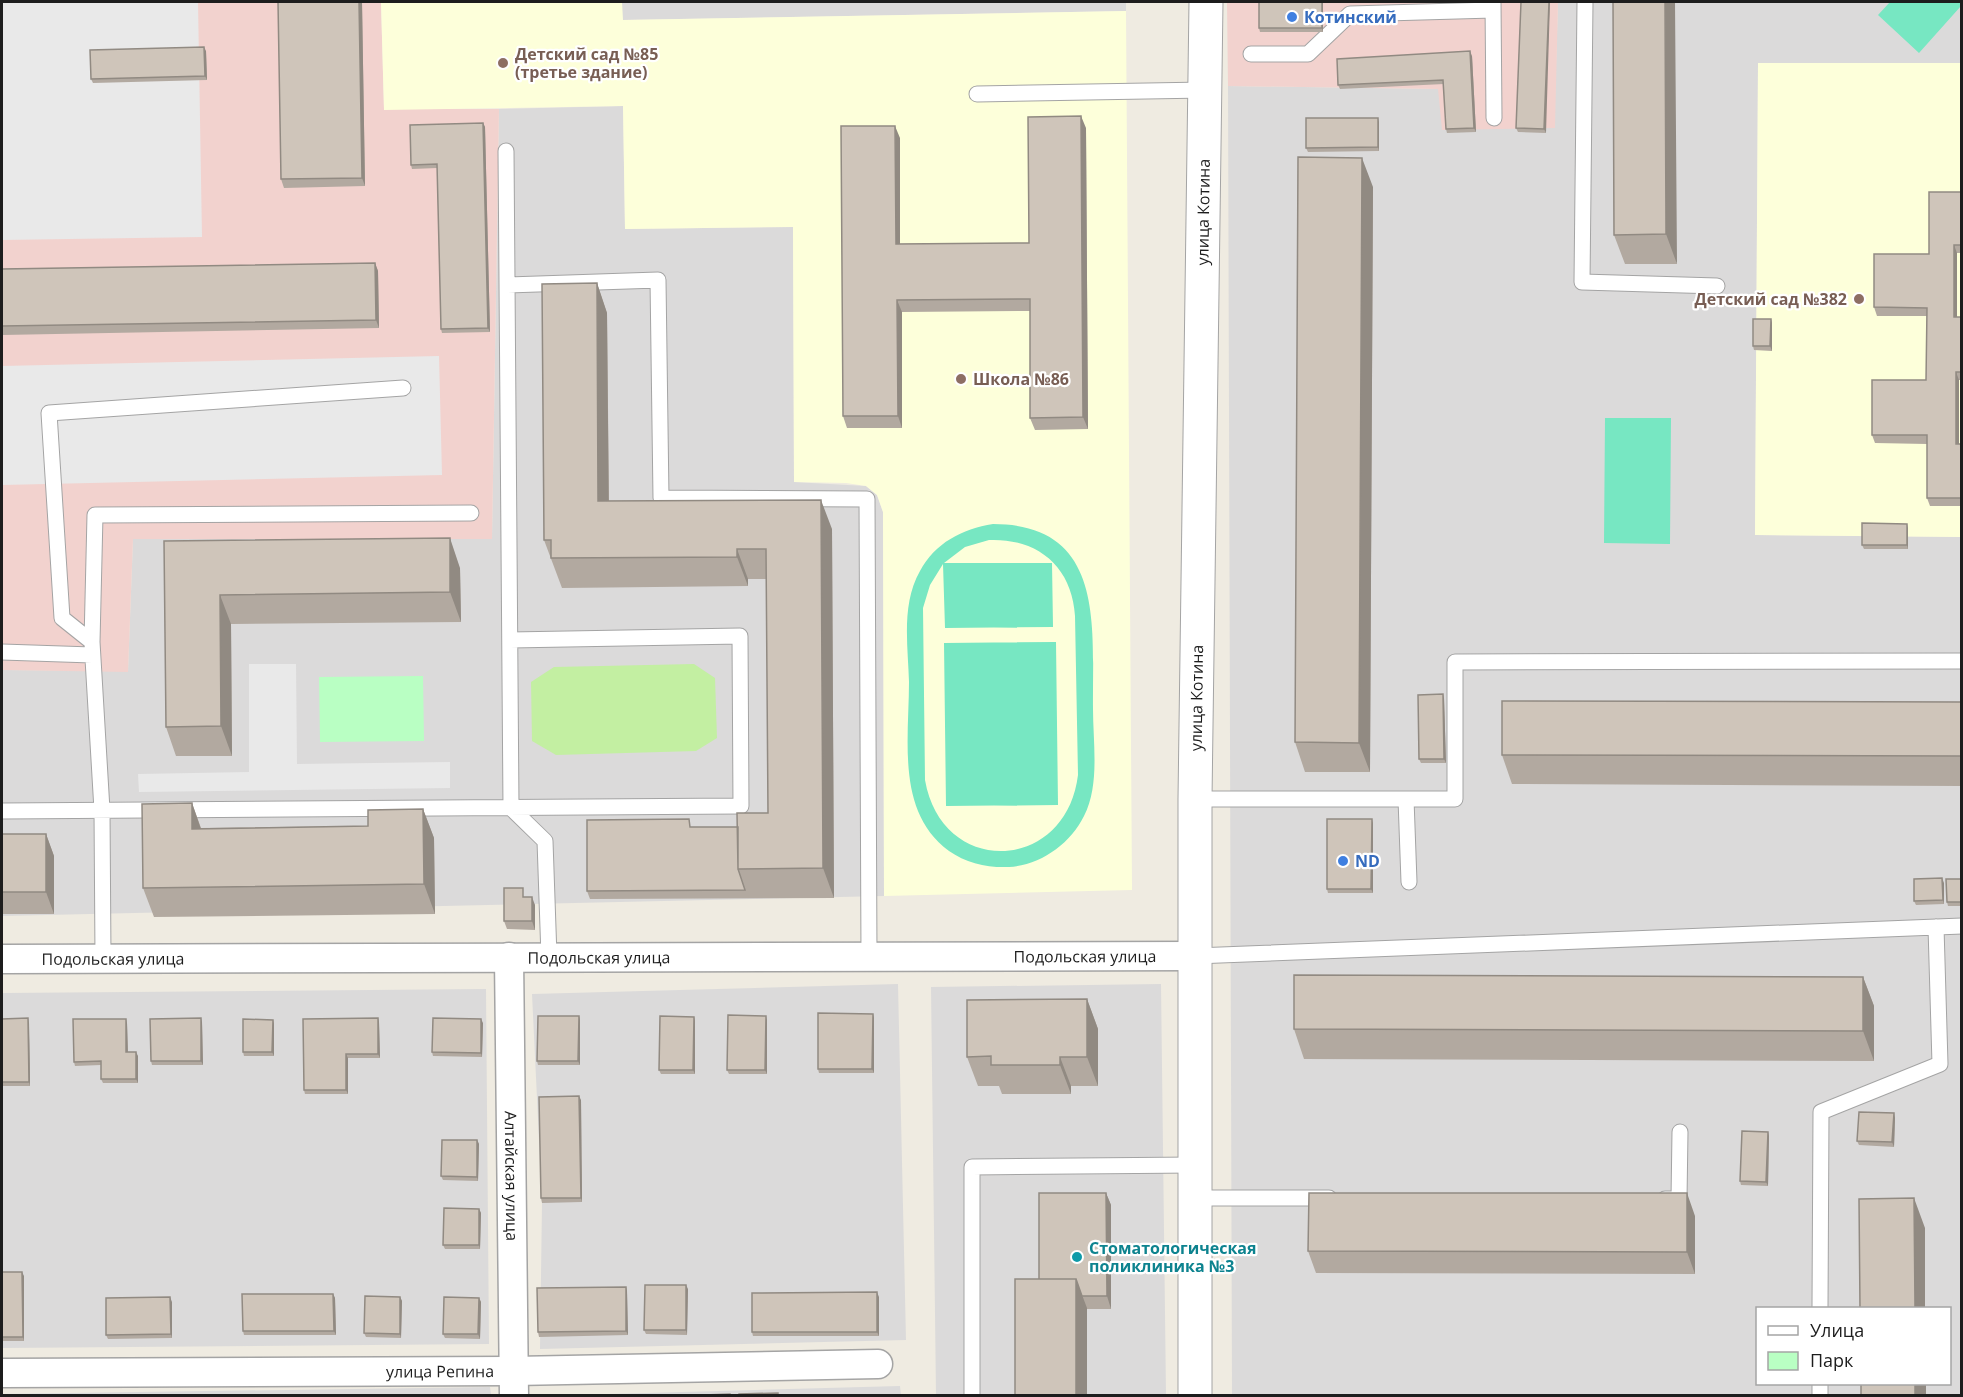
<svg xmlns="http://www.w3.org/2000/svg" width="1963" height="1397" viewBox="0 0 1963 1397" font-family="'Open Sans',sans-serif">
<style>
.residential{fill:#dbdada;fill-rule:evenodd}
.commercial{fill:#f2d2ce}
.education{fill:#fdffda}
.grass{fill:#c3efa2}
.park{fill:#b9ffc3}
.pitch{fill:#77e7c2;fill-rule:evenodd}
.parking{fill:#e9e9e9}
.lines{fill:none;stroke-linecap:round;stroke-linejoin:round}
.service-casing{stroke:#a4a4a4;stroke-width:17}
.minor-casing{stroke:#a4a4a4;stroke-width:31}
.tertiary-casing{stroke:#a4a4a4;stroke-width:35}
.service{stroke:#fff;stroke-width:15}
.minor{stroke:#fff;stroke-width:28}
.tertiary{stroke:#fff;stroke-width:33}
.wall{fill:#b2a9a0}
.shaded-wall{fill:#918a82}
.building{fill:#cfc5ba;stroke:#918a82;stroke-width:1.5}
.shop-dot{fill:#3f7fe0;stroke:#fff;stroke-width:2}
.education-dot{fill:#8d6e63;stroke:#fff;stroke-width:2}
.culture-dot{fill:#0f9aa8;stroke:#fff;stroke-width:2}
.labels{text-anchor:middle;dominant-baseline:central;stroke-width:4.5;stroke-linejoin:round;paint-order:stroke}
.shop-label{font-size:16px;font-weight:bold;fill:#366cbe;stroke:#fff;text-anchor:start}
.education-label{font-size:16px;font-weight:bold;fill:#785e54;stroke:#fff;text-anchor:start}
.street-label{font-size:16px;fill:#1d1d1d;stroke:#fff}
.culture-label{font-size:16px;font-weight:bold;fill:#0d838f;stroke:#fff;text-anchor:start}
</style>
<rect width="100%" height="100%" fill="#efebe1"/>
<!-- residential -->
<path class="residential" d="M 622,2 L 1126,2 L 1126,11 L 622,20 Z
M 1558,2 L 1961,2 L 1961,63 L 1758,64 L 1755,535 L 1961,537 L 1961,1395 L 1232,1395 L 1228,86 L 1439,89 L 1554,128 ZM 1758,1308 L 1950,1308 L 1950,1384 L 1758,1384 Z
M 623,106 L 625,229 L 793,227 L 794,482 L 866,486 L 877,495 L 883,512 L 884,896 L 2,916 L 2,670 L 128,671 L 133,539 L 492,539 L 499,109 Z
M 898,984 L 906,1340 L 540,1349 L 542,1203 L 532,994 Z
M 1161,984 L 1166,1395 L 936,1395 L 931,987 Z
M 486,989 L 489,1344 L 2,1348 L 2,993 Z
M 900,1386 L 901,1396 L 537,1396 Z
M 490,1387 L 491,1395 L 2,1396 L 2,1394 Z"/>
<!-- commercial -->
<path class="commercial" d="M 2,2 L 381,2 L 384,109 L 499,109 L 492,539 L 133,539 L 128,672 L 2,670 Z
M 1227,2 L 1558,2 L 1555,128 L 1442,130 L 1438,89 L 1228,86 Z"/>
<!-- education -->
<path class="education" d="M 381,2 L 622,2 L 623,20 L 1126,11 L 1132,890 L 884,896 L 883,512 L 877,495 L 866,486 L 846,483 L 794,482 L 793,227 L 625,229 L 623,106 L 384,110 Z
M 1758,63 L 1961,63 L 1961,537 L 1755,535 Z"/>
<!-- grass -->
<path class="grass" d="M 694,664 L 715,678 L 717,738 L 696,751 L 556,755 L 532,741 L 531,682 L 554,667 Z"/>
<!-- park -->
<path class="park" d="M 423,676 L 424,741 L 320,742 L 319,677 Z"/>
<!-- pitch -->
<path class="pitch" d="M 1890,2 L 1961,2 L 1961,6 L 1919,53 L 1878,15 Z
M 1605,418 L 1671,418 L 1670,544 L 1604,543 Z
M 993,524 C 1107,524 1092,629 1093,709 C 1093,743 1100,785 1084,816 C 1070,844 1041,865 1009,867 C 988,868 966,863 949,851 C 896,812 909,740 909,682 C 908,646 901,604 920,571 C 935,543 962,529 993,524 ZM 989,540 C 1038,538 1072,567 1075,616 L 1078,775 C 1066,873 942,878 925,780 L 923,608 L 930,585 L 943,564 L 945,628 L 1053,627 L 1052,563 L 944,563 L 965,547 Z
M 1056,642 L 1058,805 L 946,806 L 944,643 Z"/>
<!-- parking -->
<path class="parking" d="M 2,2 L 198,2 L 202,237 L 2,240 Z
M 439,356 L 442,475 L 2,485 L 2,366 Z
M 249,664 L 296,664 L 297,764 L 450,762 L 450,788 L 139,792 L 138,774 L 249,772 Z"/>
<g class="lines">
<defs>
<path id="service" d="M 1493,2 L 1494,118
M 1585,2 L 1582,282 L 1717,286
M 1251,54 L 1308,54 L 1350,14 L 1493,10
M 977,94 L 1205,90
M 506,151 L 511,808 L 545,841 L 549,957
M 507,285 L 658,280 L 661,498 L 867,499 L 869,956
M 92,642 L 95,515 L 471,513
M 2,652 L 92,655
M 1195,799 L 1455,799 L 1455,662 L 1962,661
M 1406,799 L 1409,882
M 2,811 L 741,806 L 740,636 L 510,640
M 1195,956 L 1962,926
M 103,958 L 102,810 L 92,642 L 62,618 L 49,413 L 403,388
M 1195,1198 L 1329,1198
M 1665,1199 L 1679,1199 L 1680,1132
M 1820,1308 L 1821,1112 L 1940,1064 L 1936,927
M 972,1396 L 972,1167 L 1195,1165
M 1820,1396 L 1820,1384"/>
<g id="minor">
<path id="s1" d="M 509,957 L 514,1396"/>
<path id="s2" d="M 2,959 L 1195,956"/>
<path id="s3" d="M 2,1373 L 514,1371 L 878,1364"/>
</g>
<g id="tertiary">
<path id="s4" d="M 1195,1396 L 1195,799 L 1206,2"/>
</g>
</defs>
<!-- service casing -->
<use href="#service" class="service-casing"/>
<!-- minor casing -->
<use href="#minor" class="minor-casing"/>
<!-- tertiary casing -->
<use href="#tertiary" class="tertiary-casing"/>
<!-- service -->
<use href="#service" class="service"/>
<!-- minor -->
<use href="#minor" class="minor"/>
<!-- tertiary -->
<use href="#tertiary" class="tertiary"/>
</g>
<!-- wall -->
<path class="wall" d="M 278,2 L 362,2 L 365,186 L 284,188 L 281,179 Z
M 1323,2 L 1323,32 L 1260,32 L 1259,28 Z
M 1521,2 L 1546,133 L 1518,132 L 1516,128 Z
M 1613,2 L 1677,264 L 1625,264 L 1614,235 Z
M 206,51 L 207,80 L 93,83 L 91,79 Z
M 1472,56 L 1476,132 L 1447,133 L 1446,129 L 1444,84 L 1340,89 L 1338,85 Z
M 1379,122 L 1379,151 L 1308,152 L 1306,148 Z
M 483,123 L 485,127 L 490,332 L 442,333 L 441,329 L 437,168 L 412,169 L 411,165 Z
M 1086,128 L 1088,429 L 1035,430 L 1030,418 L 1030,311 L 902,312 L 902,428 L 847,428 L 843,416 L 900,138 L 900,244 L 1029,243 Z
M 1373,187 L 1370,772 L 1305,772 L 1295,742 Z
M 1962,192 L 1962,253 L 1957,253 L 1957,317 L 1962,317 L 1962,380 L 1959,380 L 1959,444 L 1962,444 L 1962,506 L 1930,506 L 1927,498 L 1927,444 L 1875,443 L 1872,435 L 1926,380 L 1927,316 L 1877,316 L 1874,307 L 1929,254 Z
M 375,263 L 378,271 L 379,328 L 2,335 L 2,269 Z
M 597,283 L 607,313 L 609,501 L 832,529 L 834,898 L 590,899 L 587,891 L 692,827 L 738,827 L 768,813 L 767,579 L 748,579 L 748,586 L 562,588 L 544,540 Z
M 1771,319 L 1772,323 L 1772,351 L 1754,350 L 1753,346 Z
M 1908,528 L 1908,549 L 1864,549 L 1862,545 Z
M 164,541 L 460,568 L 461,622 L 231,624 L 232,756 L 176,756 L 166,727 Z
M 1444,698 L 1446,763 L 1421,763 L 1419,759 Z
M 1962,702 L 1962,786 L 1512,784 L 1502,755 Z
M 192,803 L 201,828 L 368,826 L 423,809 L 434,838 L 435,914 L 154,917 L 143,888 Z
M 1373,823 L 1373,893 L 1328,893 L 1327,889 Z
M 2,834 L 46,834 L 54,856 L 54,914 L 2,914 Z
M 1962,879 L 1962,906 L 1948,906 L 1947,902 Z
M 1944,883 L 1944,904 L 1916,905 L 1914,901 Z
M 526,897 L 535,905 L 535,930 L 507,929 L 504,921 Z
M 1863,977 L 1874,1006 L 1874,1061 L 1304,1059 L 1294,1029 Z
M 1087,999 L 1098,1029 L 1098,1086 L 1071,1086 L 1071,1094 L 1002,1094 L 999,1086 L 978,1086 L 967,1057 Z
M 873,1014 L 874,1018 L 874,1073 L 819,1073 L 818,1069 Z
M 579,1016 L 580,1020 L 580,1065 L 538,1065 L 537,1061 Z
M 694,1017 L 695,1021 L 695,1074 L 661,1074 L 659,1070 Z
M 378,1018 L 379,1022 L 380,1058 L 348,1058 L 348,1094 L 305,1094 L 304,1090 Z
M 2,1019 L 29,1023 L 30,1086 L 2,1086 Z
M 273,1020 L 274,1024 L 274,1056 L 244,1056 L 243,1052 Z
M 767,1020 L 767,1074 L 729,1074 L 727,1070 Z
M 202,1022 L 203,1065 L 152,1065 L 151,1061 Z
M 127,1023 L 128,1052 L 138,1056 L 138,1083 L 103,1083 L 101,1079 L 101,1065 L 75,1066 L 74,1062 Z
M 483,1023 L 482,1057 L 433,1056 L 432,1052 Z
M 581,1100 L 582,1202 L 542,1203 L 541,1198 Z
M 1894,1113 L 1895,1118 L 1894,1147 L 1859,1145 L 1857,1141 Z
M 1768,1132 L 1769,1136 L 1768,1186 L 1741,1185 L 1740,1181 Z
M 477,1140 L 479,1144 L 478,1181 L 443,1180 L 441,1176 Z
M 1106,1193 L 1111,1205 L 1111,1309 L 1087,1309 L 1087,1395 L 1015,1395 Z
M 479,1209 L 481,1213 L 480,1249 L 445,1249 L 443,1245 Z
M 1695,1216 L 1695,1274 L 1316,1273 L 1308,1251 Z
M 2,1272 L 24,1276 L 24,1341 L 2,1341 Z
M 626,1287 L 627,1291 L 628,1335 L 539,1337 L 538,1332 Z
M 688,1289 L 687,1335 L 646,1334 L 644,1330 Z
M 333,1294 L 335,1298 L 336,1335 L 244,1335 L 243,1331 Z
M 400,1297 L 402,1301 L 401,1338 L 366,1337 L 364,1333 Z
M 879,1297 L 879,1336 L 753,1336 L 752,1332 Z
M 479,1298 L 481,1302 L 480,1339 L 445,1338 L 443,1334 Z
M 172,1302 L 172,1338 L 108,1339 L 106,1335 Z"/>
<!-- shaded-wall -->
<path class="shaded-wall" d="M 359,2 L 362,2 L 365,186 L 362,178 Z
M 1322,2 L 1323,2 L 1323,32 L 1322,28 Z
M 1549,2 L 1550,2 L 1546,133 L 1544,129 Z
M 1665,2 L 1675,2 L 1677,264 L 1666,234 Z
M 204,47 L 206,51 L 207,80 L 205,76 Z
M 1470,51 L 1472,56 L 1476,132 L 1474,128 Z
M 1081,116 L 1086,128 L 1088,429 L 1083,417 Z
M 1378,118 L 1379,122 L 1379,151 L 1378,147 Z
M 483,123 L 485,127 L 490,332 L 488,328 Z
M 895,126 L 900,138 L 900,256 L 896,244 Z
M 1362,158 L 1373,187 L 1370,772 L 1359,743 Z
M 1954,245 L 1957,253 L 1957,325 L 1954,317 Z
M 375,263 L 378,271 L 379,328 L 376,320 Z
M 597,283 L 607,313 L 609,531 L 598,501 Z
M 897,300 L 902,312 L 902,428 L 898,416 Z
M 1771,319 L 1772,323 L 1772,351 L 1770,346 Z
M 1956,372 L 1959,380 L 1959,452 L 1956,444 Z
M 821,500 L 832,529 L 834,898 L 823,868 Z
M 1907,524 L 1908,528 L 1908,549 L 1907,545 Z
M 450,538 L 460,568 L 461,622 L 450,592 Z
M 737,549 L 748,579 L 748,586 L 737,557 Z
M 220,595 L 231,624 L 232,756 L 221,726 Z
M 1443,694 L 1444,698 L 1446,763 L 1444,759 Z
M 192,803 L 202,832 L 192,829 Z
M 423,809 L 434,838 L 435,914 L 424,884 Z
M 1372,819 L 1373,823 L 1373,893 L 1371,889 Z
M 46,834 L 54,856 L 54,914 L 46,892 Z
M 1942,878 L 1944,883 L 1944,904 L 1943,900 Z
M 532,897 L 535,905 L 535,930 L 532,921 Z
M 1863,977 L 1874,1006 L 1874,1061 L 1863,1031 Z
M 1087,999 L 1098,1029 L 1098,1086 L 1087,1057 Z
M 873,1014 L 874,1018 L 874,1073 L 872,1069 Z
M 579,1016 L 580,1020 L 580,1065 L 578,1061 Z
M 766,1016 L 767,1020 L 767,1074 L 765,1070 Z
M 694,1017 L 695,1021 L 695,1074 L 693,1070 Z
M 28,1018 L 29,1023 L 30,1086 L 29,1082 Z
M 201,1018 L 202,1022 L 203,1065 L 201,1061 Z
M 378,1018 L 379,1022 L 380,1058 L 378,1054 Z
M 126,1019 L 127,1023 L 128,1056 L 126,1052 Z
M 481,1019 L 483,1023 L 482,1057 L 481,1053 Z
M 273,1020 L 274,1024 L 274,1056 L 272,1052 Z
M 136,1052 L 138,1056 L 138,1083 L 136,1079 Z
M 346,1054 L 348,1058 L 348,1094 L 346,1090 Z
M 1060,1057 L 1071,1086 L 1071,1094 L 1060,1065 Z
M 579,1096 L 581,1100 L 582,1202 L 581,1198 Z
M 1894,1113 L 1895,1118 L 1894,1147 L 1892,1142 Z
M 1768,1132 L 1769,1136 L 1768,1186 L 1766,1182 Z
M 477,1140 L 479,1144 L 478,1181 L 477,1177 Z
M 1106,1193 L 1111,1205 L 1111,1309 L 1107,1296 Z
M 1687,1193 L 1695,1216 L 1695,1274 L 1687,1252 Z
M 1914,1198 L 1925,1228 L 1925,1308 L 1915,1308 Z
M 479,1209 L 481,1213 L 480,1249 L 479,1245 Z
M 22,1272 L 24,1276 L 24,1341 L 23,1337 Z
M 1076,1279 L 1087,1308 L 1087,1395 L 1076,1395 Z
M 686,1285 L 688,1289 L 687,1335 L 686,1330 Z
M 626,1287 L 627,1291 L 628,1335 L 626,1331 Z
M 877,1292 L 879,1297 L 879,1336 L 877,1332 Z
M 333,1294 L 335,1298 L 336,1335 L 334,1331 Z
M 170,1297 L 172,1302 L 172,1338 L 171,1334 Z
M 400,1297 L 402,1301 L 401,1338 L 400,1334 Z
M 479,1298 L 481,1302 L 480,1339 L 478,1334 Z
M 1915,1383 L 1926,1383 L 1926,1395 L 1915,1395 Z"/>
<!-- building -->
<path class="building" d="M 278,2 L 359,2 L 362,178 L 281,179 Z
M 1259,2 L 1322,2 L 1322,28 L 1259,28 Z
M 1521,2 L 1549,2 L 1544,129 L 1516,128 Z
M 1613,2 L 1665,2 L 1666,234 L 1614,235 Z
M 204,47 L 205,76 L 91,79 L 90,50 Z
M 1470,51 L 1474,128 L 1446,129 L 1443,80 L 1338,85 L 1337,59 Z
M 1081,116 L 1083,417 L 1030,418 L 1030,299 L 897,300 L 898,416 L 843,416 L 841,126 L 895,126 L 896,244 L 1029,243 L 1028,117 Z
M 1306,118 L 1378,118 L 1378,147 L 1306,148 Z
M 483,123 L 488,328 L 441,329 L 437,164 L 411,165 L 410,125 Z
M 1298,157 L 1362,158 L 1359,743 L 1295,742 Z
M 1929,192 L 1962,192 L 1962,245 L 1954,245 L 1954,317 L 1962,317 L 1962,372 L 1956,372 L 1956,444 L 1962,444 L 1962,498 L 1927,498 L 1927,435 L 1872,435 L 1872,380 L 1926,380 L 1927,308 L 1874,307 L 1874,254 L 1929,254 Z
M 375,263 L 376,320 L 2,326 L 2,269 Z
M 597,283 L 598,501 L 821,500 L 823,868 L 738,869 L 737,813 L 768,813 L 766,549 L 737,549 L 737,557 L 551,558 L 551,540 L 544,540 L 542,284 Z
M 1753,319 L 1771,319 L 1770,346 L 1753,346 Z
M 1862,523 L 1907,524 L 1907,545 L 1862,545 Z
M 450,538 L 450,592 L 220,595 L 221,726 L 166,727 L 164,541 Z
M 1443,694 L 1444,759 L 1419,759 L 1418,695 Z
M 1502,701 L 1962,702 L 1962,756 L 1502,755 Z
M 192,803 L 192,829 L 368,826 L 368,810 L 423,809 L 424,884 L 143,888 L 142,804 Z
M 689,819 L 690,827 L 738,827 L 738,869 L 745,890 L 587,891 L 587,820 Z
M 1327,819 L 1372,819 L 1371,889 L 1327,889 Z
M 2,834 L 46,834 L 46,892 L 2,892 Z
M 1942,878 L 1943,900 L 1914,901 L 1914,879 Z
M 1946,879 L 1962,879 L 1962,902 L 1947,902 Z
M 504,888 L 523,888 L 523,897 L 532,897 L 532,921 L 504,921 Z
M 1294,975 L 1863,977 L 1863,1031 L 1294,1029 Z
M 1087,999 L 1087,1057 L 1060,1057 L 1060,1065 L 991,1065 L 991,1056 L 967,1057 L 967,1000 Z
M 818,1013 L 873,1014 L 872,1069 L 818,1069 Z
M 728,1015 L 766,1016 L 765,1070 L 727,1070 Z
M 538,1016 L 579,1016 L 578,1061 L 537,1061 Z
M 660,1016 L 694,1017 L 693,1070 L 659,1070 Z
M 28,1018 L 29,1082 L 2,1082 L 2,1019 Z
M 201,1018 L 201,1061 L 151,1061 L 150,1019 Z
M 378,1018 L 378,1054 L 346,1054 L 346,1090 L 304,1090 L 303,1019 Z
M 433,1018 L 481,1019 L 481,1053 L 432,1052 Z
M 73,1019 L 126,1019 L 126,1052 L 136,1052 L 136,1079 L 101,1079 L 101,1061 L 74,1062 Z
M 243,1019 L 273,1020 L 272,1052 L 243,1052 Z
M 579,1096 L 581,1198 L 541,1198 L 539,1097 Z
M 1859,1112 L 1894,1113 L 1892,1142 L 1857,1141 Z
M 1742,1131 L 1768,1132 L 1766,1182 L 1740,1181 Z
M 442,1140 L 477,1140 L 477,1177 L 441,1176 Z
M 1039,1193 L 1106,1193 L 1107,1296 L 1082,1296 L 1076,1279 L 1039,1279 Z
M 1309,1193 L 1687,1193 L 1687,1252 L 1308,1251 Z
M 1914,1198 L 1915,1308 L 1860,1308 L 1859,1199 Z
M 444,1208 L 479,1209 L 479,1245 L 443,1245 Z
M 2,1272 L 22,1272 L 23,1337 L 2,1337 Z
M 1015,1279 L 1076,1279 L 1076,1395 L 1015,1395 Z
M 645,1285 L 686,1285 L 686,1330 L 644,1330 Z
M 626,1287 L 626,1331 L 538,1332 L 537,1288 Z
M 877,1292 L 877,1332 L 752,1332 L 752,1293 Z
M 242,1294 L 333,1294 L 334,1331 L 243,1331 Z
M 365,1296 L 400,1297 L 400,1334 L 364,1333 Z
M 170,1297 L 171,1334 L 106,1335 L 106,1298 Z
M 444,1297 L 479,1298 L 478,1334 L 443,1334 Z
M 1861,1383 L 1915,1383 L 1915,1395 L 1861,1395 Z
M 778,1393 L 778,1395 L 739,1395 L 739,1394 Z
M 730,1394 L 730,1395 L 704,1395 Z"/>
<!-- markers -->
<g class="shop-dot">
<circle cx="1292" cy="17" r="6"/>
<circle cx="1343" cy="861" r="6"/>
</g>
<g class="education-dot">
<circle cx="503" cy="63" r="6"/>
<circle cx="1859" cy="299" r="6"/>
<circle cx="961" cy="379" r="6"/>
</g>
<circle class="culture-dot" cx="1077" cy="1257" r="6"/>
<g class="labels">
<!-- shop labels -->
<g class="shop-label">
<text x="1304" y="17">Котинский</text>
<text x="1355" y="861">ND</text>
</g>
<!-- education labels -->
<g class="education-label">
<text x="515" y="54">Детский сад №85<tspan x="515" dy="18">(третье здание)</tspan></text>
<text x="1847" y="299" text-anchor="end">Детский сад №382</text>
<text x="973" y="379">Школа №86</text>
</g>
<!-- street labels -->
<g class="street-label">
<text stroke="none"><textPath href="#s4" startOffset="1184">улица Котина</textPath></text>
<text stroke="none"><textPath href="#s4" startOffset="698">улица Котина</textPath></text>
<text stroke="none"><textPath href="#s2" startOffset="1083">Подольская улица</textPath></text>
<text stroke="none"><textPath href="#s2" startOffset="597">Подольская улица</textPath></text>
<text stroke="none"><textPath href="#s2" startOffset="111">Подольская улица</textPath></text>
<text stroke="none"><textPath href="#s1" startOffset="219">Алтайская улица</textPath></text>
<text stroke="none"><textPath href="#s3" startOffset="438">улица Репина</textPath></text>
</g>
<!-- culture labels -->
<g class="culture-label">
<text x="1089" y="1248">Стоматологическая<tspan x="1089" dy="18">поликлиника №3</tspan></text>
</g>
</g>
<!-- border -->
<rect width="1963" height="1397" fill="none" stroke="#1d1d1d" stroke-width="6"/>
<!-- legend -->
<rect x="1756" y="1307" width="195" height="78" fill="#ffffff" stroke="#a5a5a5" stroke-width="1.5"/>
<rect x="1768" y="1326" width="30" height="9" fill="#ffffff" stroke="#a5a5a5" stroke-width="1.5"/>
<text x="1810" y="1337" font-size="18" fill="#1d1d1d">Улица</text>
<rect x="1768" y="1352" width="30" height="18" fill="#b9ffc3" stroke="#a5a5a5" stroke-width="1.5"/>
<text x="1810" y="1367" font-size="18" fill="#1d1d1d">Парк</text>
</svg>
